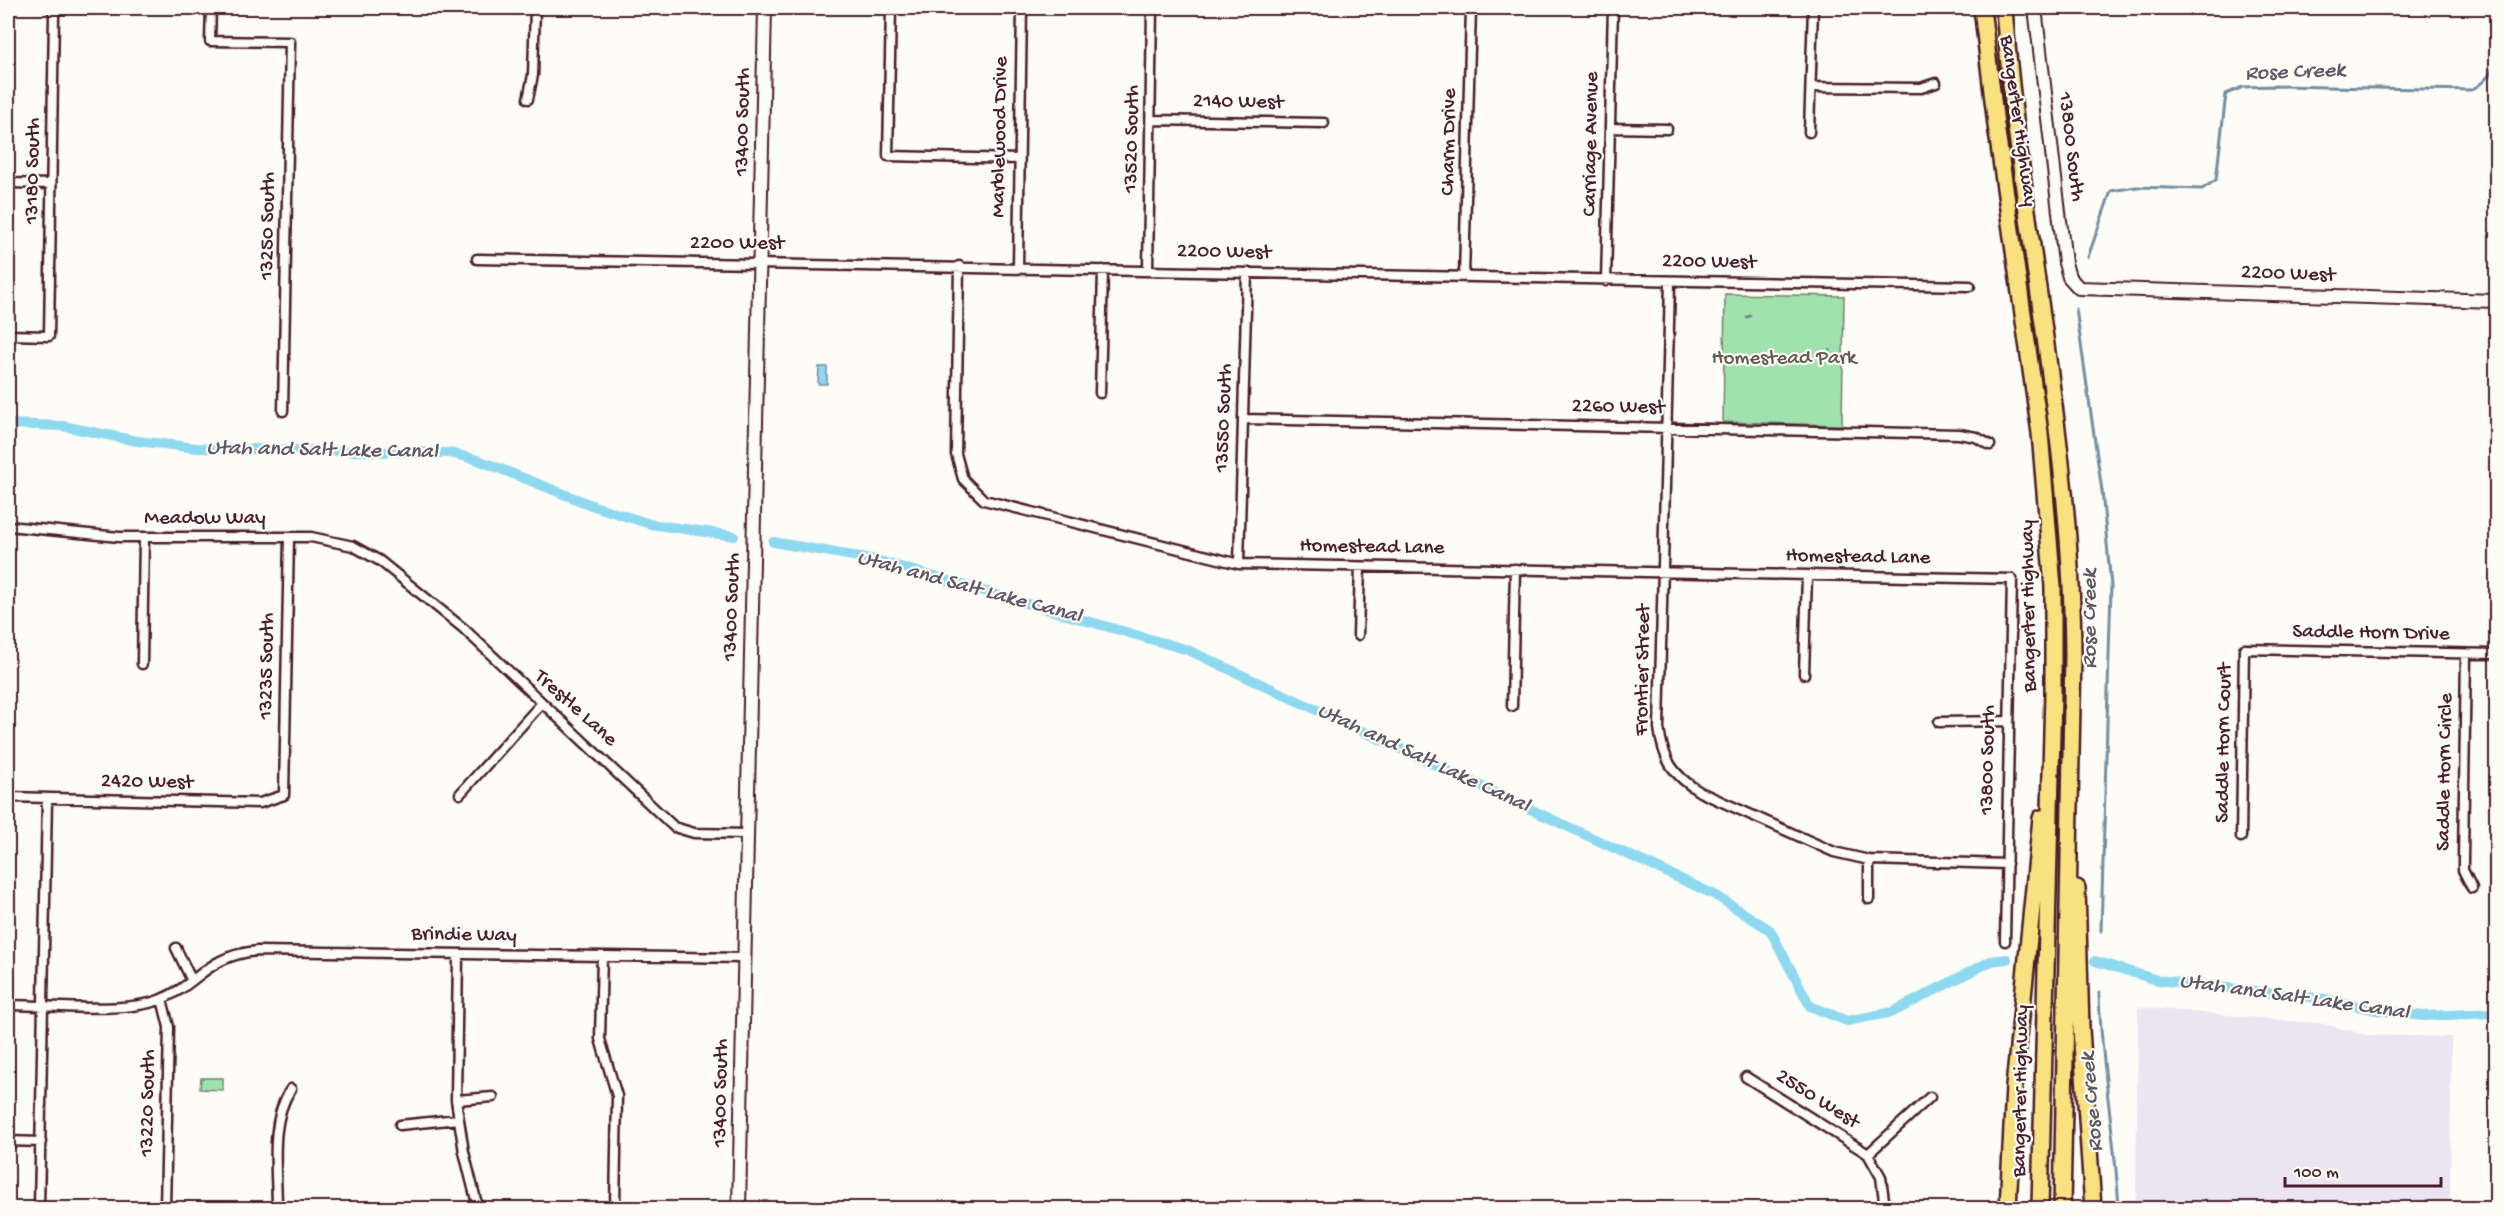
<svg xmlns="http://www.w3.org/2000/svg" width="2504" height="1216" viewBox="0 0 2504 1216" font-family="'Gochi Hand',sans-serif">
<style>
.built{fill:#eae5f0}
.green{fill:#a0e2ad;stroke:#75806c;stroke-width:1.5}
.water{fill:#8fd9f0;stroke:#738fa1;stroke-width:1.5}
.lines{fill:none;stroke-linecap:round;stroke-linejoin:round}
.stream{stroke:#738fa1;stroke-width:3}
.canal{stroke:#8fd9f0;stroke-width:10}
.street-casing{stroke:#4a1f2b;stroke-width:13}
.secondary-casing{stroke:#4a1f2b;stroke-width:16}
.highway-casing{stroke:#4a1f2b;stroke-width:20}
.street{stroke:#fdfcf7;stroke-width:8}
.secondary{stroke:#fdfcf7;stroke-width:12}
.highway{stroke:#fae180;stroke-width:15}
.labels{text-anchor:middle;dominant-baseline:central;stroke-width:4.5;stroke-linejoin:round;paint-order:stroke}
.street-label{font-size:21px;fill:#4a1f2b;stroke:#fdfcf7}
.park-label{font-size:21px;fill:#645a52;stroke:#fdfcf7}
.water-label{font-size:22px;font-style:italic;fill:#5f5766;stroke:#fdfcf7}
</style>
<rect width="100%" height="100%" fill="#fdfcf7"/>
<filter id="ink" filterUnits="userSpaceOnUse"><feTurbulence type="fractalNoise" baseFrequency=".0167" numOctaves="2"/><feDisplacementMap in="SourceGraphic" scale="12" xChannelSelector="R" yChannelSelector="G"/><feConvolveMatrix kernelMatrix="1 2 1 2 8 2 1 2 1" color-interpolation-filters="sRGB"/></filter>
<g filter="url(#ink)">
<!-- built -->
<path class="built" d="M 2138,1007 L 2324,1024 L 2366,1035 L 2451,1037 L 2450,1208 L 2136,1208 Z"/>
<!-- green -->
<path class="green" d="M 1725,294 L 1844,296 L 1842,425 L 1723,422 Z
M 201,1078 L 223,1078 L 223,1090 L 200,1089 Z"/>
<!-- water -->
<path class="water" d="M 819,367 L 827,367 L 827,384 L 818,384 Z"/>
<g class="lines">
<!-- stream -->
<path class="stream" d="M 2088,257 L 2111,191 L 2136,187 L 2202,189 L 2216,180 L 2226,94 L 2243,87 L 2275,86 L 2471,90 C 2489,80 2494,71 2496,51
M 2076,309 L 2102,491 L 2111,586 L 2101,931
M 1747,317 L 1750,316
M 1830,350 L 1830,353
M 2099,993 C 2101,1065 2115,1136 2119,1208"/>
<!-- canal -->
<path class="canal" d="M 8,424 L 63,426 L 137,441 L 197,448 L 450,453 L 478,460 L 594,506 L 650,524 L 734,536
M 773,542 L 876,560 L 1188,650 L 1715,895 L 1770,930 L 1810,1006 L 1847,1021 L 1893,1012 L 1991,961 L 2007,959
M 2095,961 L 2157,980 L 2325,999 L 2376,1010 L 2423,1016 L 2496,1013"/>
<defs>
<path id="street" d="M 211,8 L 210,41 L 290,42 L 283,411
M 891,8 L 888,156 L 1019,159
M 1811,87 L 1921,88 L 1936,83
M 528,99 L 533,75 L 535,8
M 1151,120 L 1324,123
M 1610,128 L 1667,129
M 1809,132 L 1813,8
M 8,183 L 51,184
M 477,259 L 1970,286
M 959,266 L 956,454 L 963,479 L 984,500 L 1239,564 L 2012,579 L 2005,941
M 1018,267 L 1022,8
M 1148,270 L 1152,8
M 1464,277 L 1471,8
M 1606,281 L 1613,8
M 1670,283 L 1659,728 C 1663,760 1673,775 1700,792 L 1834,852 L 1869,860 L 2007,864
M 8,335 L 49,336 L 54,15 L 52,8
M 1100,393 L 1103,270
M 1244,419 L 1959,434 L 1976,437 L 1990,445
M 8,526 L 119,537 L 311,537 L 353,546 L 380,561 L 463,628 L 674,827 L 694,833 L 747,834
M 1239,564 L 1247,273
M 1358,635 L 1360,567
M 2466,654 L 2463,860 L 2463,870 L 2472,888
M 142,664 L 144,537
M 1804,674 L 1807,575
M 1512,706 L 1515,569
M 1939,722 L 2009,721
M 460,794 L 541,704
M 8,797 L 260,803 L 284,795 L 289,537
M 2241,837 L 2244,649 L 2496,654
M 1869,860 L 1869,899
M 176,948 L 191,979
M 458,954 L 456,1100 L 464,1152 L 478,1208
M 602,956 L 600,1039 L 617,1096 L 615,1208
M 162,999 L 169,1027 L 165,1208
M 8,1005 C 49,1005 122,1014 159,1000 C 199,985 205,956 257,951 L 744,958
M 1746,1077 L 1868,1154 L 1881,1177 L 1885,1208
M 456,1100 L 493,1097
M 400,1125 L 458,1119
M 8,1141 L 41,1142
M 1868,1154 L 1930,1097
M 39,1208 L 47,799
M 277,1208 C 277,1170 269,1121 291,1089"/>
<path id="secondary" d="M 2035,8 L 2065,263 L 2069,277 L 2079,288 L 2496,301
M 739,1208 L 765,8"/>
<path id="highway" d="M 1982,8 L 1996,125 L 2040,433 L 2053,587 L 2053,693 L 2040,1208
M 2004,8 C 2020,224 2072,437 2073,655 L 2062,1208
M 2077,888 L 2081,1029 L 2093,1208
M 2008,1208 L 2014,1087 L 2041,818"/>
</defs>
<!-- street casing -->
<use href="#street" class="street-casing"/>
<!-- secondary casing -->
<use href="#secondary" class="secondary-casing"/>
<!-- highway casing -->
<use href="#highway" class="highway-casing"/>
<!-- street -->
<use href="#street" class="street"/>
<!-- secondary -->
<use href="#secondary" class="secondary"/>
<!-- highway -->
<use href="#highway" class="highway"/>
</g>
</g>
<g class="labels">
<!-- street labels -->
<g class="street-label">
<text transform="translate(1238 103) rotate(1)">2140 West</text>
<text transform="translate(2017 121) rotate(82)">Bangerter Highway</text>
<text transform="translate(744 122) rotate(-89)">13400 South</text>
<text transform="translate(1001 137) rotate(-89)">Marblewood Drive</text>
<text transform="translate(1133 139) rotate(-89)">13520 South</text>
<text transform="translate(1450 142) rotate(-89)">Charm Drive</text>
<text transform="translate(1592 144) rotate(-89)">Carriage Avenue</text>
<text transform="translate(2070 147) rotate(83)">13800 South</text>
<text transform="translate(34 171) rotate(-89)">13180 South</text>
<text transform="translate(269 226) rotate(-89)">13250 South</text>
<text x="737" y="244">2200 West</text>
<text transform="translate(1224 253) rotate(1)">2200 West</text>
<text transform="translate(1709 263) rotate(1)">2200 West</text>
<text transform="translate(2288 275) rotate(2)">2200 West</text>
<text transform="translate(1618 408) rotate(1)">2260 West</text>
<text transform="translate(1225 418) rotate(-88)">13550 South</text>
<text x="205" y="519">Meadow Way</text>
<text transform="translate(1372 548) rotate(1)">Homestead Lane</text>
<text transform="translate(1858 558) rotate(1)">Homestead Lane</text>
<text transform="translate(2030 606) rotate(-91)">Bangerter Highway</text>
<text transform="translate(733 607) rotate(-88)">13400 South</text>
<text transform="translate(2371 634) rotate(1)">Saddle Horn Drive</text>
<text transform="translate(268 666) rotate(-89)">13235 South</text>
<text transform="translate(1644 670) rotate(-89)">Frontier Street</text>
<text transform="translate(575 709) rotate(42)">Trestle Lane</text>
<text transform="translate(2225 743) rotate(-89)">Saddle Horn Court</text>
<text transform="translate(1989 760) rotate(-89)">13800 South</text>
<text transform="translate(2446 772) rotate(-89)">Saddle Horn Circle</text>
<text transform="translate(147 783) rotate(1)">2420 West</text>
<text transform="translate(464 936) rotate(1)">Brindie Way</text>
<text transform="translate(2022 1091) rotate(-89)">Bangerter Highway</text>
<text transform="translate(722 1093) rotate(-89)">13400 South</text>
<text transform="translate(1817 1100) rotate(32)">2550 West</text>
<text transform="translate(149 1103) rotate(-89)">13220 South</text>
</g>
<!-- park labels -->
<g class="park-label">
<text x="1784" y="359">Homestead Park</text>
</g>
<!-- water labels -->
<g class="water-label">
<text transform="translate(2295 73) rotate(-2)">Rose Creek</text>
<text transform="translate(322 451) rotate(1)">Utah and Salt Lake Canal</text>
<text transform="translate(969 588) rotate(15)">Utah and Salt Lake Canal</text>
<text transform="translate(2091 619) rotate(-90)">Rose Creek</text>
<text transform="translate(1423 759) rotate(25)">Utah and Salt Lake Canal</text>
<text transform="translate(2294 998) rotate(8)">Utah and Salt Lake Canal</text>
<text transform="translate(2093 1102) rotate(-95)">Rose Creek</text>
</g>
</g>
<!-- margin -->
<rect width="2504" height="1216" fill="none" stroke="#fdfcf7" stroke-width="30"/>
<rect x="15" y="15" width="2474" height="1186" fill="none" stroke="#4a1f2b" stroke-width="2" filter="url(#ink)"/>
<!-- scale -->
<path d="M2285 1177v9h156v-9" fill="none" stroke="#4a1f2b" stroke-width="3"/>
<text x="2294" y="1177" font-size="18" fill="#4a1f2b" stroke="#fdfcf7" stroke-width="4.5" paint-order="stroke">100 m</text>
</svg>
